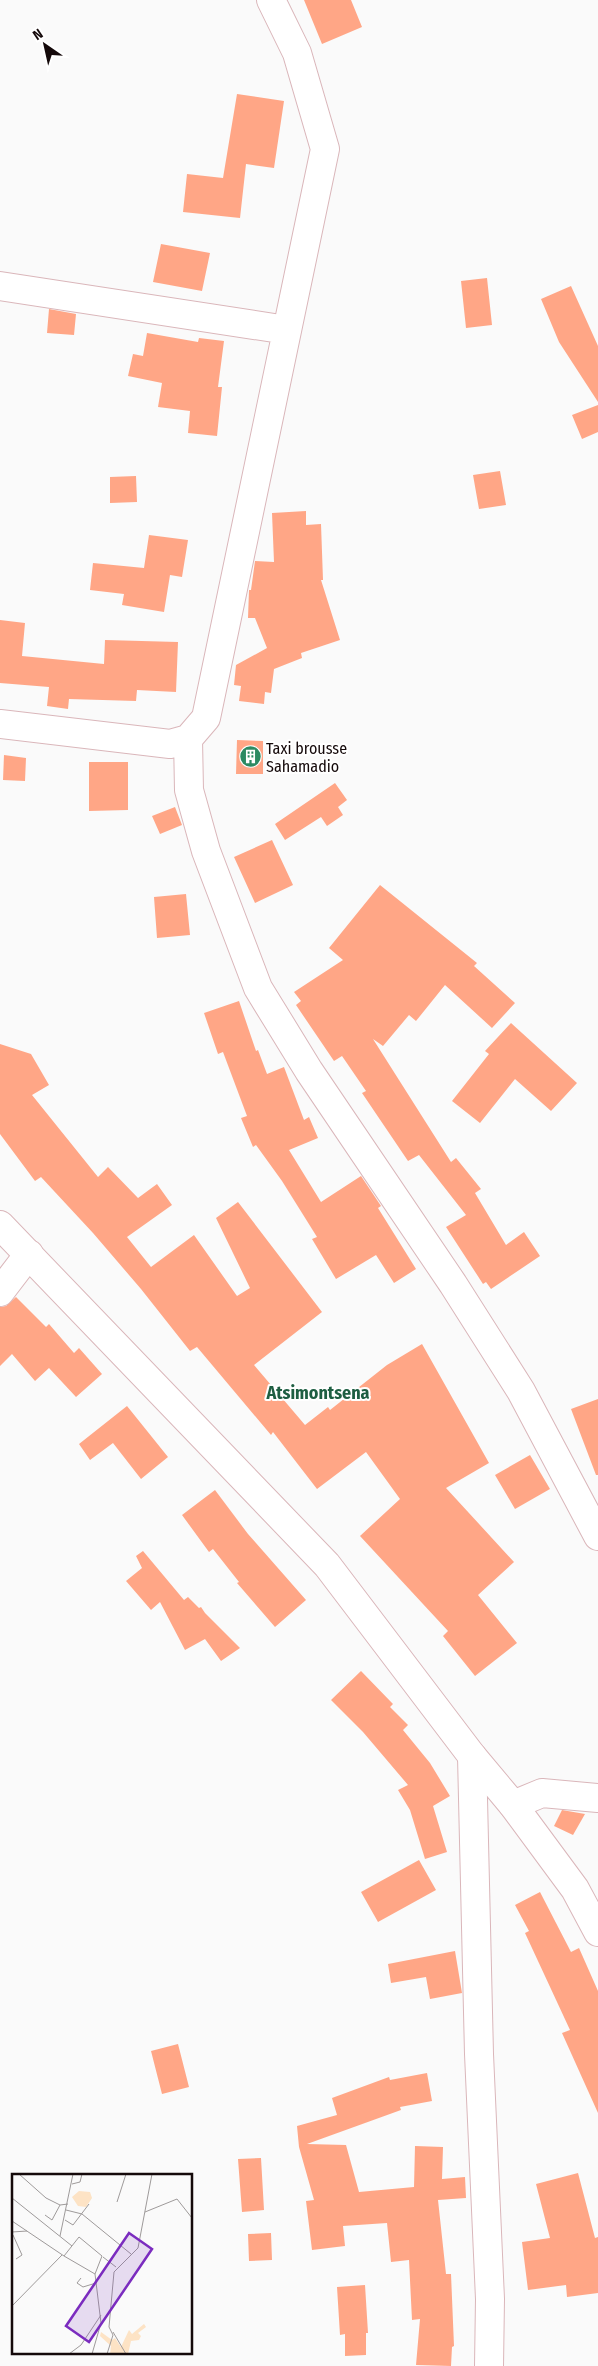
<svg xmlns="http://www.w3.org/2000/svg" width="598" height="2366" viewBox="0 0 598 2366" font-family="'Fira Sans Condensed',sans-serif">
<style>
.building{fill:#ffa686}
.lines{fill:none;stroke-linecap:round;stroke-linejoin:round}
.street-casing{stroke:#dab6ba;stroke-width:30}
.secondary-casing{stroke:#dab6ba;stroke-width:30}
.street{stroke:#fff;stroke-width:28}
.secondary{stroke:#fff;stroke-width:28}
.labels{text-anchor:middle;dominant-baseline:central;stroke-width:4;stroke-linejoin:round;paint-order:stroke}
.poi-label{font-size:16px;fill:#14090a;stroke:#fff;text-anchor:start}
.neighbourhood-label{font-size:18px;font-weight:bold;fill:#1e5e42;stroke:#fff}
.inset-road{fill:none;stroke:#9e9a9a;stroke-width:1}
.view{fill:#7b2cbf;fill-opacity:0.15;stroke:#7b2cbf;stroke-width:2.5}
.inset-edge{fill:none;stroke:#14090a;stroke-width:2.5}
</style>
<rect width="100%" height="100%" fill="#fafafa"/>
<!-- building -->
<path class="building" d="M 304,0 L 351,0 L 362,27 L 322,44 Z
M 237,94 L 284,101 L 274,168 L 246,164 L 240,218 L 183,212 L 187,174 L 223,178 Z
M 161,244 L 210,253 L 202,291 L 153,282 Z
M 487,278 L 492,325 L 466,328 L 461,281 Z
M 571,286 L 598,346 L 598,402 L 559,342 L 541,299 Z
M 49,309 L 76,314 L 74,335 L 47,333 Z
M 147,333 L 198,342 L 199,338 L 224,341 L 218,387 L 222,387 L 217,436 L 188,433 L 190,411 L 158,407 L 162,383 L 128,376 L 133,354 L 143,356 Z
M 598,405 L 598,432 L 582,439 L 572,415 Z
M 500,471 L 506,505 L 479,509 L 473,475 Z
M 136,476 L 137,502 L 110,503 L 110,477 Z
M 306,511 L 306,525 L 321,524 L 323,580 L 321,580 L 340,640 L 301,653 L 302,658 L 274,669 L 271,693 L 265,692 L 264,704 L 239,701 L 241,686 L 234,685 L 236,665 L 267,648 L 255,618 L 248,618 L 249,590 L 251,590 L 255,561 L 274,562 L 272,513 Z
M 149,535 L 188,540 L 182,577 L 170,575 L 164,612 L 122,605 L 124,594 L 90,590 L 93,563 L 144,568 Z
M 0,620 L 25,623 L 22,656 L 104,664 L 105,640 L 178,642 L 176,692 L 137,690 L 136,701 L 69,699 L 68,709 L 47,706 L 49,687 L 0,683 Z
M 237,740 L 263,741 L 263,774 L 236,774 Z
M 4,755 L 26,758 L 25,781 L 3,780 Z
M 89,762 L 128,762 L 128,810 L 89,811 Z
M 335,783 L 347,800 L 338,807 L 343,815 L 327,826 L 321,817 L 285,840 L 275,824 Z
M 175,807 L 182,825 L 160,834 L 152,816 Z
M 272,840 L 293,885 L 255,903 L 234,857 Z
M 380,885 L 477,963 L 474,966 L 515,1003 L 492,1028 L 445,985 L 416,1021 L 409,1015 L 383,1046 L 373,1039 L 451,1162 L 456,1158 L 481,1189 L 475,1193 L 506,1245 L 524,1232 L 540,1256 L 491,1289 L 486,1282 L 483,1284 L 446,1227 L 466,1215 L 419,1155 L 408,1161 L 362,1093 L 366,1091 L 342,1056 L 334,1061 L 296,1005 L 301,1001 L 294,992 L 343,960 L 329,948 Z
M 186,894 L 190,935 L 157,938 L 154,897 Z
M 239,1001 L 256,1051 L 258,1050 L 267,1074 L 284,1067 L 304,1120 L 309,1117 L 318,1138 L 289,1150 L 321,1202 L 361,1176 L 381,1206 L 378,1208 L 416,1269 L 394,1283 L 376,1255 L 336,1279 L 312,1239 L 317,1237 L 282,1181 L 256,1145 L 253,1147 L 241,1118 L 247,1116 L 223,1052 L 218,1054 L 204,1013 Z
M 511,1023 L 577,1083 L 551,1111 L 515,1079 L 480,1123 L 452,1101 L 489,1054 L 485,1051 Z
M 0,1044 L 31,1054 L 49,1085 L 32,1095 L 98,1177 L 108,1167 L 138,1198 L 157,1184 L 172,1205 L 127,1237 L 151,1267 L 194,1235 L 237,1296 L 250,1288 L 216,1218 L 238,1202 L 322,1312 L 254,1365 L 305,1425 L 328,1407 L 330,1410 L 387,1365 L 422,1344 L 489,1463 L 446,1488 L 514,1562 L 478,1595 L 517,1643 L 475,1676 L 443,1636 L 448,1631 L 360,1536 L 400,1499 L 366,1452 L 317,1489 L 273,1432 L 271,1435 L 197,1347 L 190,1351 L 141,1289 L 93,1233 L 41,1177 L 35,1181 L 0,1134 Z
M 16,1297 L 46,1327 L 49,1324 L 74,1353 L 79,1348 L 102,1374 L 76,1397 L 49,1368 L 35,1381 L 12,1354 L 0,1366 L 0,1307 L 6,1306 Z
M 598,1399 L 598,1475 L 596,1475 L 571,1409 Z
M 127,1406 L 168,1457 L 141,1479 L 113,1443 L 90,1460 L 79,1444 Z
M 530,1455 L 550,1489 L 515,1509 L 495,1475 Z
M 215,1490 L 248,1534 L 306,1600 L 275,1627 L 237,1583 L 239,1582 L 213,1549 L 209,1552 L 182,1515 Z
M 143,1551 L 184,1600 L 188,1597 L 199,1608 L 201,1607 L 205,1613 L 240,1648 L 221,1661 L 205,1639 L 185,1650 L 160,1602 L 151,1610 L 126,1581 L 142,1568 L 136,1556 Z
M 361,1671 L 393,1704 L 390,1707 L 408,1725 L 403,1730 L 430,1763 L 450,1796 L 433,1806 L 447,1852 L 425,1859 L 410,1810 L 398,1790 L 408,1785 L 363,1732 L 331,1700 Z
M 562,1810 L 585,1814 L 573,1835 L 554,1826 Z
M 419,1860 L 436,1890 L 378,1922 L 361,1892 Z
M 540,1892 L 571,1952 L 579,1948 L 598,1991 L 598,2113 L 562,2033 L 570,2030 L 525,1933 L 529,1931 L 515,1905 Z
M 455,1951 L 462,1993 L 430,1999 L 426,1977 L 391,1983 L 388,1964 Z
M 178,2044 L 189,2087 L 162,2094 L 151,2051 Z
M 427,2073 L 432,2101 L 400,2107 L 401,2110 L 307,2144 L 346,2145 L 359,2192 L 414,2187 L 415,2146 L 443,2147 L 442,2179 L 465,2177 L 466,2198 L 438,2200 L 446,2274 L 451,2274 L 454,2346 L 452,2347 L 451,2366 L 416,2365 L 420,2319 L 412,2320 L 409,2260 L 391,2262 L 387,2223 L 343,2226 L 345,2246 L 312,2250 L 306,2201 L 314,2200 L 299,2147 L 297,2126 L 337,2115 L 332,2098 L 389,2077 L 390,2080 Z
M 261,2158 L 264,2210 L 242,2212 L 238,2159 Z
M 578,2173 L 595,2238 L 598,2237 L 598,2293 L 567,2297 L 566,2285 L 528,2290 L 522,2242 L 550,2238 L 536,2184 Z
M 271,2233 L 272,2260 L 249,2261 L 248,2234 Z
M 365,2285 L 368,2333 L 366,2333 L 366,2355 L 345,2356 L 345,2334 L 340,2335 L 337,2287 Z"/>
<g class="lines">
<defs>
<path id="street" d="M 0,286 L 287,330
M 0,724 L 170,744 L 188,739 L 206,718 L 325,149 L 297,53 L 271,0
M 188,739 L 189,790 L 206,851 L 258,988 L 309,1071 L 453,1284 L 521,1391 L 598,1536
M 0,1292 L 29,1254
M 472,1756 L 479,2054 L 490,2299 L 489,2366
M 513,1805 L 542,1793 L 598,1798"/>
<path id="secondary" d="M 0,1225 L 327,1565 L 472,1756 L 513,1805 L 575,1889 L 598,1932"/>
</defs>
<!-- street casing -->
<use href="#street" class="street-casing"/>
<!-- secondary casing -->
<use href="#secondary" class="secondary-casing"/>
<!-- street -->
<use href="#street" class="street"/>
<!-- secondary -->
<use href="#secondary" class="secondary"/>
</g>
<!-- icons -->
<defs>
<symbol id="building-disc" viewBox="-11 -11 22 22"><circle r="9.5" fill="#2c8a62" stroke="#fff"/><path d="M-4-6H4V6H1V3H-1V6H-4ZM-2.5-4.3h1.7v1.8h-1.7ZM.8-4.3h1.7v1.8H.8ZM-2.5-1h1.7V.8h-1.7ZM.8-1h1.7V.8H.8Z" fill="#fff"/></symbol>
</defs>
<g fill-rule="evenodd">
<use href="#building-disc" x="238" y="744" width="25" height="25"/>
</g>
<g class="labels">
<!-- poi labels -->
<g class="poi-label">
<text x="266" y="748">Taxi brousse<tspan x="266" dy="18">Sahamadio</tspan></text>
</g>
<!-- neighbourhood labels -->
<g class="neighbourhood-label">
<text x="318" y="1393">Atsimontsena</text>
</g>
</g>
<!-- overview -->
<g transform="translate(12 2174)">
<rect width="180" height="180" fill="#fafafa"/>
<path d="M 67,17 L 78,18 L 80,24 L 74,33 L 66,32 L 60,23 ZM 132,150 L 134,153 L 126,159 L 129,162 L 127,166 L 119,167 L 116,180 L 98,180 L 99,172 L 88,162 L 89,158 L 100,166 L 103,164 L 109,173 L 117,156 L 120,160 Z" fill="#fde3c5"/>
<path class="inset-road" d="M 7,0 L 34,24 L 48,31 L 56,30M 60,10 L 68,8 L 70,0M 0,24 L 60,72M 105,28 L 114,0M 54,36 L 70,40 L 119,80M 133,38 L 165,25 L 180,44M 33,41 L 40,46 L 48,31M 53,46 L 61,51 L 77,30M 0,47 L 52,82M 0,58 L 15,57M 1,61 L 10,81 L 4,85M 48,62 L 61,0M 67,63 L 90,82 L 83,100 L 52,82 ZM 91,83 L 104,93M 69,104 L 65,109 L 71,113 L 84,109M 0,132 L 50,81M 101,158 L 114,180M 57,180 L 69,171 L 89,141M 80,180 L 89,149 L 83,100M 95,180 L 101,161 L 97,153 L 102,98 L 126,74 L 140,0"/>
<path class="view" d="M 117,59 L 140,75 L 77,168 L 54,152 Z"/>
<rect width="180" height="180" class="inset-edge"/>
</g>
<!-- north arrow -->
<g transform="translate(45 45) rotate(326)" stroke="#ffffff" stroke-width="4" paint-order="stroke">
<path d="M0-4L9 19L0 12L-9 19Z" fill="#14090a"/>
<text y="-8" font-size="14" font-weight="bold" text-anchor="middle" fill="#14090a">N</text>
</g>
</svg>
